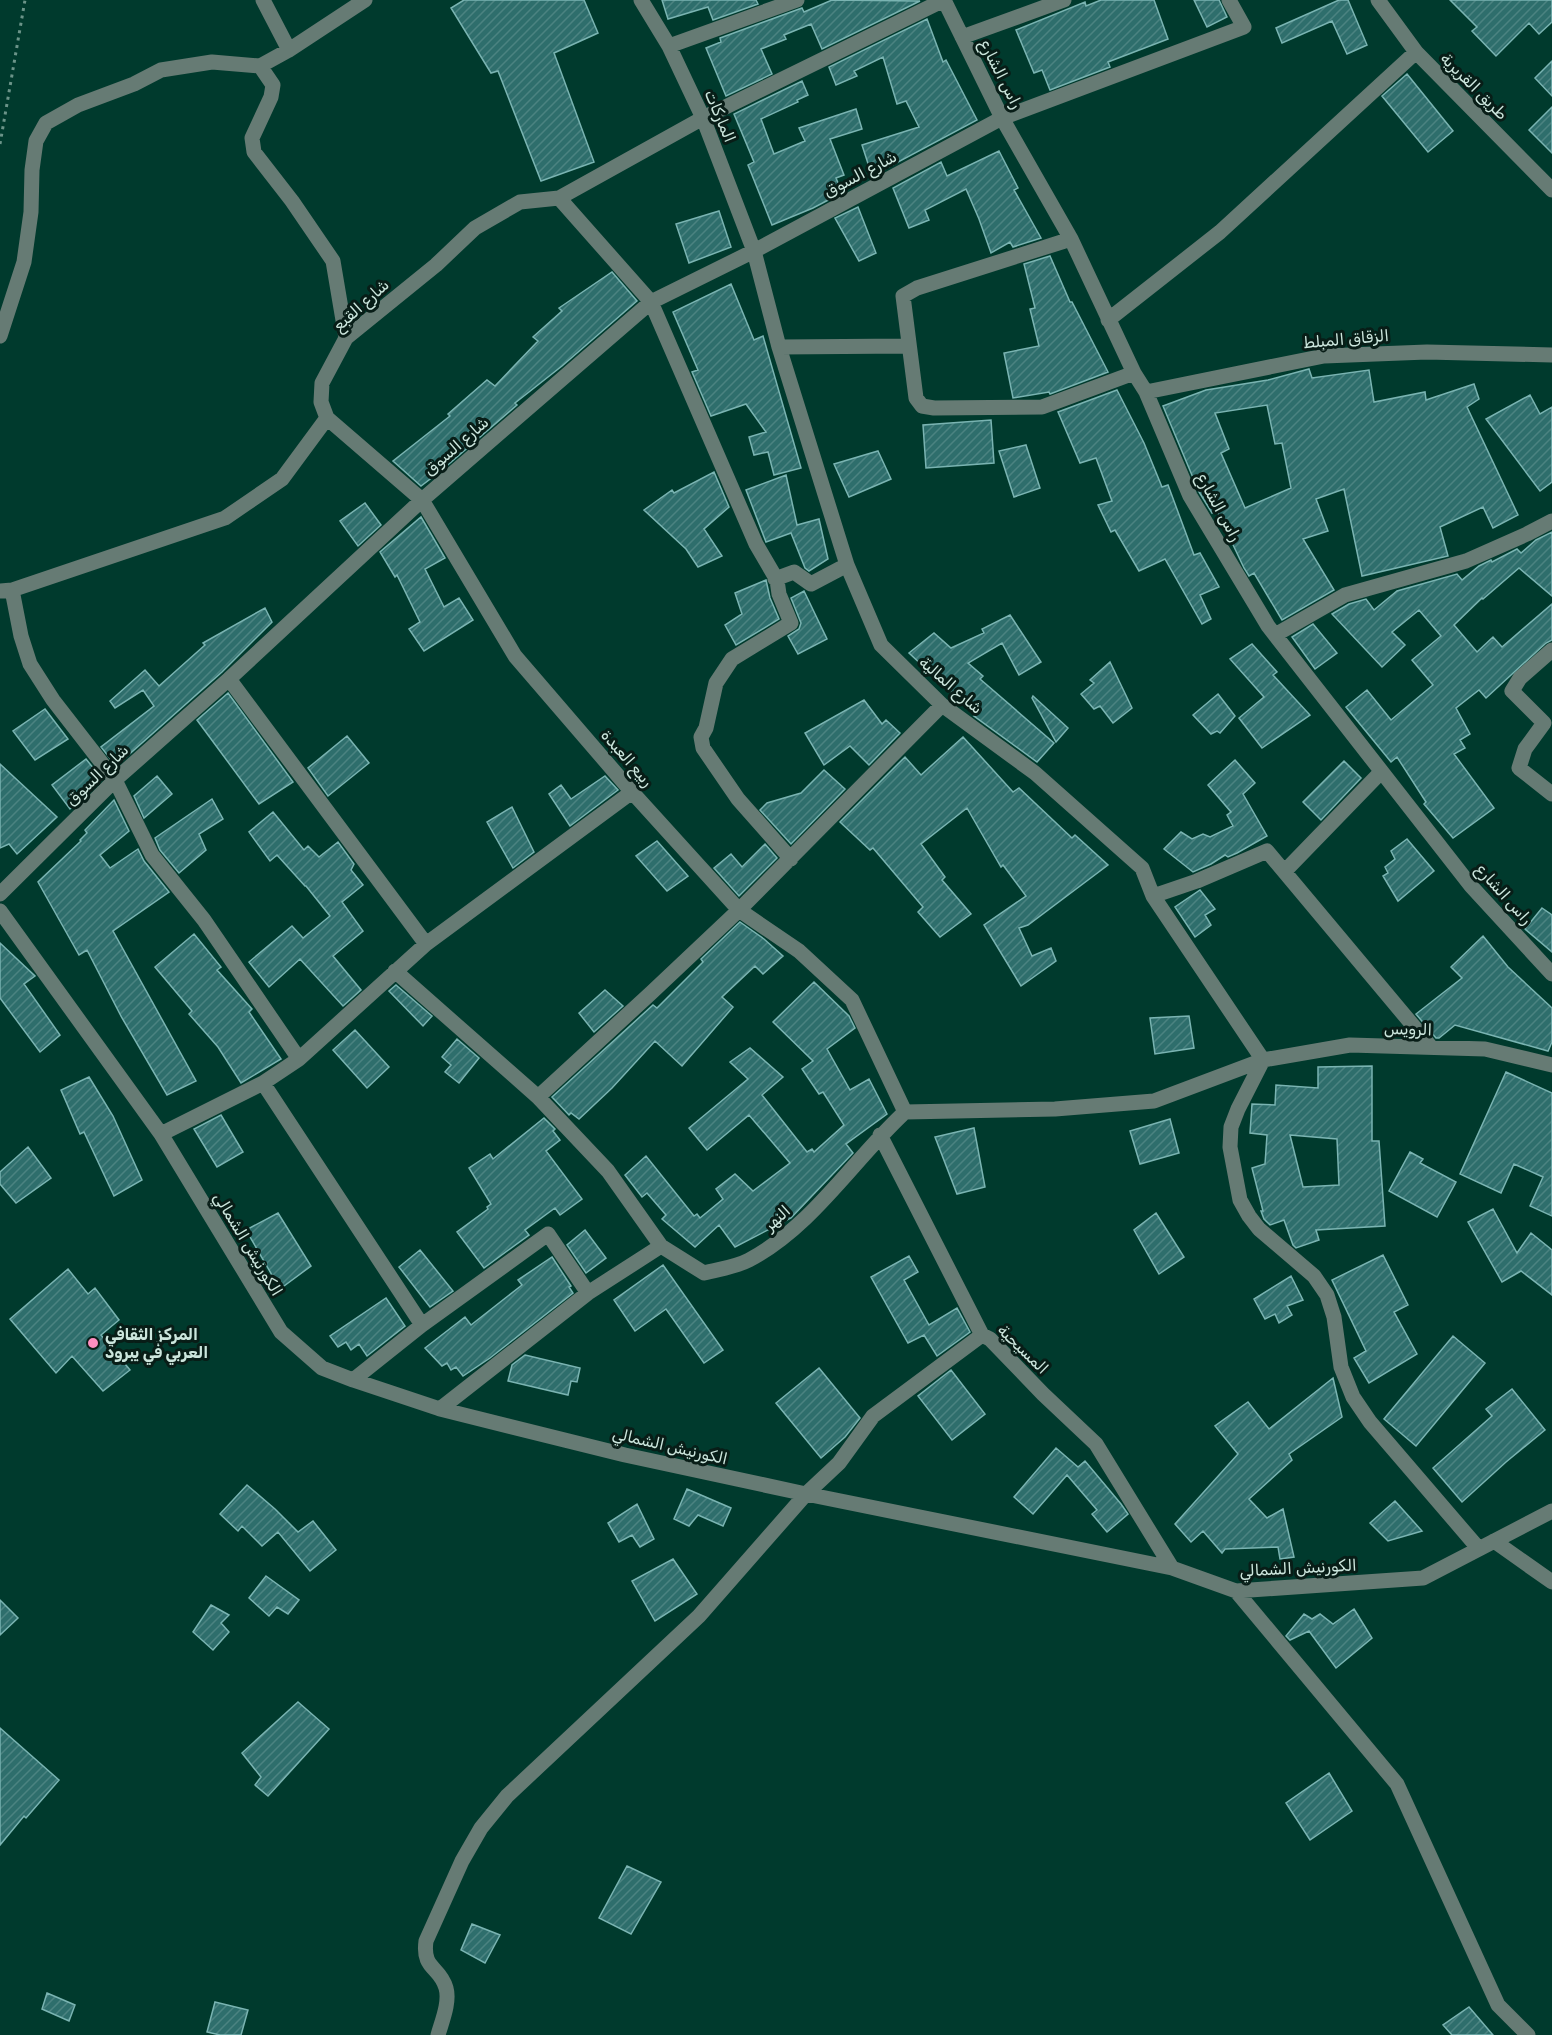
<svg xmlns="http://www.w3.org/2000/svg" width="1552" height="2035" viewBox="0 0 1552 2035" font-family="Rubik,'Noto Sans Arabic',sans-serif">
<style>
.building{fill:url(#building-hatch);stroke:#7ab4b2;stroke-width:1.5;fill-rule:evenodd}
.lines{fill:none;stroke-linecap:round;stroke-linejoin:round}
.path{stroke:#6b9489;stroke-width:3;stroke-dasharray:3 4.5;stroke-linecap:butt}
.minor{stroke:#667b74;stroke-width:15}
.poi-dot{fill:#fd8ec0;stroke:#081d17;stroke-width:2}
.labels{text-anchor:middle;dominant-baseline:central;stroke-width:6;stroke-linejoin:round;paint-order:stroke}
.street-label{font-size:16px;fill:#cce6dd;stroke:#081d17}
.poi-label{font-size:16px;font-weight:bold;fill:#cce6dd;stroke:#081d17;text-anchor:start}
</style>
<defs>
<pattern id="building-hatch" width="6" height="6" patternUnits="userSpaceOnUse" patternTransform="scale(1.5)"><rect width="6" height="6" fill="#2e6e6c"/><path d="M-1 1l2-2M0 6l6-6M5 7l2-2" fill="none" stroke="#4b8381"/></pattern>
</defs>
<rect width="100%" height="100%" fill="#003a2d"/>
<!-- building -->
<path class="building" d="M 464,0 L 584,0 L 598,33 L 554,53 L 594,162 L 541,181 L 498,71 L 491,73 L 451,8 Z
M 662,0 L 756,0 L 758,4 L 713,20 L 708,7 L 668,19 Z
M 832,0 L 920,1 L 822,49 L 811,24 L 784,35 L 786,39 L 761,49 L 772,74 L 726,96 L 706,48 L 721,42 L 720,38 L 802,8 L 804,12 Z
M 1101,0 L 1154,0 L 1168,39 L 1108,62 L 1110,67 L 1050,90 L 1042,70 L 1034,73 L 1016,30 L 1085,2 L 1086,6 Z
M 1194,0 L 1219,0 L 1227,17 L 1207,27 Z
M 1339,0 L 1348,0 L 1367,45 L 1347,54 L 1332,21 L 1282,43 L 1276,28 Z
M 1450,0 L 1552,0 L 1552,22 L 1539,34 L 1529,23 L 1496,56 L 1472,31 L 1477,27 Z
M 927,19 L 943,62 L 946,60 L 977,120 L 872,176 L 862,145 L 919,127 L 906,101 L 897,104 L 883,57 L 854,71 L 857,76 L 836,85 L 829,67 Z
M 1552,61 L 1552,96 L 1535,78 Z
M 1407,74 L 1453,131 L 1428,152 L 1382,96 Z
M 802,81 L 808,95 L 797,100 L 798,102 L 761,119 L 774,154 L 805,141 L 799,128 L 856,109 L 862,129 L 830,139 L 844,175 L 836,178 L 842,193 L 813,208 L 772,225 L 748,165 L 754,162 L 734,114 Z
M 1552,107 L 1552,153 L 1529,130 Z
M 999,151 L 1018,188 L 1014,190 L 1041,238 L 1013,247 L 1010,242 L 991,253 L 979,219 L 966,189 L 925,210 L 929,220 L 909,228 L 893,188 L 941,162 L 947,176 Z
M 858,207 L 876,253 L 859,261 L 835,218 Z
M 719,211 L 731,247 L 689,263 L 676,224 Z
M 1050,256 L 1070,302 L 1072,302 L 1108,372 L 1050,394 L 1049,392 L 1013,398 L 1004,353 L 1039,346 L 1030,309 L 1035,308 L 1024,264 Z
M 612,272 L 637,301 L 562,366 L 515,403 L 517,405 L 442,470 L 421,486 L 393,461 L 450,416 L 448,414 L 487,380 L 495,386 L 538,341 L 533,337 L 562,311 L 559,308 Z
M 731,284 L 754,340 L 763,336 L 801,468 L 774,475 L 768,452 L 754,455 L 749,437 L 766,432 L 746,404 L 711,416 L 692,372 L 698,370 L 673,312 Z
M 1309,369 L 1312,378 L 1369,370 L 1374,402 L 1425,392 L 1426,400 L 1474,384 L 1479,399 L 1467,407 L 1518,515 L 1493,528 L 1483,507 L 1440,527 L 1448,556 L 1362,576 L 1344,489 L 1316,499 L 1328,531 L 1303,539 L 1334,590 L 1282,620 L 1254,573 L 1249,576 L 1244,568 L 1217,511 L 1212,513 L 1199,492 L 1163,406 L 1206,390 L 1268,380 ZM 1267,405 L 1275,444 L 1282,443 L 1291,488 L 1245,508 L 1221,453 L 1229,449 L 1215,413 Z
M 1117,390 L 1144,443 L 1162,487 L 1168,485 L 1194,555 L 1200,553 L 1219,587 L 1200,595 L 1211,619 L 1202,624 L 1165,559 L 1139,571 L 1115,530 L 1111,532 L 1098,505 L 1112,501 L 1096,458 L 1080,463 L 1058,412 Z
M 1530,395 L 1540,414 L 1552,407 L 1552,482 L 1540,491 L 1486,419 Z
M 991,420 L 994,463 L 926,468 L 923,425 Z
M 1026,445 L 1040,488 L 1014,497 L 999,451 Z
M 878,451 L 891,479 L 849,497 L 834,464 Z
M 714,472 L 729,507 L 704,529 L 722,556 L 698,567 L 686,549 L 644,510 L 672,490 L 674,493 Z
M 786,475 L 797,525 L 819,519 L 828,559 L 809,571 L 805,568 L 791,533 L 766,542 L 746,490 Z
M 365,503 L 381,525 L 358,546 L 340,521 Z
M 421,517 L 445,558 L 425,569 L 444,607 L 459,598 L 473,620 L 424,651 L 409,629 L 420,622 L 397,575 L 395,577 L 380,552 Z
M 1552,532 L 1552,596 L 1519,568 L 1483,599 L 1482,598 L 1454,625 L 1477,652 L 1493,637 L 1502,647 L 1552,604 L 1552,640 L 1546,643 L 1486,698 L 1479,690 L 1456,708 L 1470,734 L 1460,740 L 1465,748 L 1454,754 L 1494,808 L 1453,838 L 1424,804 L 1426,802 L 1397,757 L 1391,762 L 1346,707 L 1367,690 L 1391,720 L 1433,685 L 1412,660 L 1441,636 L 1419,610 L 1392,632 L 1405,645 L 1382,667 L 1332,614 L 1349,604 L 1366,599 L 1374,610 L 1397,591 L 1457,574 L 1462,580 L 1479,566 L 1491,560 L 1492,562 L 1517,549 L 1521,553 L 1536,540 Z
M 766,580 L 770,598 L 779,619 L 736,645 L 725,625 L 742,614 L 735,593 Z
M 804,591 L 827,639 L 798,654 L 788,636 L 799,629 L 801,623 L 791,598 Z
M 265,608 L 272,622 L 222,672 L 116,766 L 101,747 L 154,706 L 143,690 L 115,708 L 110,701 L 145,670 L 159,686 L 205,645 L 203,643 Z
M 1010,615 L 1041,662 L 1019,675 L 1002,643 L 968,663 L 983,676 L 980,679 L 1054,743 L 1037,762 L 974,716 L 976,715 L 909,653 L 934,633 L 951,648 L 984,633 L 982,629 Z
M 1313,624 L 1337,653 L 1315,669 L 1292,637 Z
M 1252,644 L 1277,672 L 1273,675 L 1310,715 L 1262,748 L 1239,718 L 1264,697 L 1230,659 Z
M 1110,662 L 1132,708 L 1113,723 L 1100,706 L 1094,709 L 1081,694 L 1094,683 L 1090,680 Z
M 228,693 L 293,782 L 259,804 L 197,720 Z
M 1218,694 L 1235,716 L 1220,733 L 1217,731 L 1211,734 L 1193,715 Z
M 1033,696 L 1068,728 L 1056,742 L 1032,698 Z
M 864,700 L 882,724 L 886,720 L 900,733 L 869,765 L 850,746 L 824,765 L 805,733 Z
M 45,709 L 68,739 L 35,760 L 13,731 Z
M 347,736 L 369,763 L 328,796 L 308,768 Z
M 963,737 L 1013,792 L 1019,788 L 1072,838 L 1075,835 L 1108,865 L 1028,925 L 1019,928 L 1032,956 L 1051,948 L 1056,961 L 1021,986 L 984,925 L 1026,896 L 1003,865 L 1001,867 L 967,808 L 921,844 L 945,877 L 942,880 L 971,914 L 940,937 L 918,912 L 923,907 L 873,848 L 870,850 L 840,822 L 905,757 L 921,775 Z
M 86,759 L 102,779 L 70,809 L 52,785 Z
M 1235,760 L 1255,783 L 1243,794 L 1267,836 L 1237,853 L 1228,857 L 1225,855 L 1211,864 L 1193,872 L 1164,849 L 1181,832 L 1192,839 L 1203,834 L 1210,837 L 1233,826 L 1227,815 L 1231,812 L 1208,785 Z
M 1344,761 L 1361,778 L 1321,820 L 1303,802 Z
M 0,764 L 57,817 L 17,854 L 9,844 L 0,848 Z
M 824,770 L 845,789 L 791,844 L 760,810 L 767,803 L 801,793 Z
M 157,776 L 172,794 L 144,818 L 134,796 Z
M 605,776 L 618,790 L 570,826 L 549,794 L 561,785 L 571,799 Z
M 212,799 L 223,819 L 199,834 L 206,850 L 179,873 L 160,850 L 155,838 Z
M 114,800 L 129,831 L 100,855 L 110,868 L 138,849 L 144,861 L 169,892 L 113,931 L 196,1081 L 167,1095 L 122,1018 L 87,950 L 79,955 L 38,882 L 81,841 L 80,840 L 87,833 L 85,830 Z
M 512,807 L 534,852 L 513,868 L 487,822 Z
M 273,812 L 304,850 L 308,846 L 319,857 L 338,842 L 354,864 L 351,870 L 363,885 L 342,902 L 363,931 L 333,956 L 361,990 L 343,1006 L 300,959 L 269,987 L 249,962 L 292,926 L 303,938 L 330,916 L 306,886 L 305,886 L 277,855 L 270,861 L 249,832 Z
M 1407,839 L 1434,871 L 1398,901 L 1383,876 L 1388,873 L 1385,867 L 1395,859 L 1391,851 Z
M 657,841 L 688,876 L 667,891 L 636,856 Z
M 765,844 L 777,858 L 739,896 L 714,868 L 731,854 L 742,867 Z
M 1200,890 L 1215,909 L 1205,915 L 1211,925 L 1195,937 L 1175,907 Z
M 1542,908 L 1552,915 L 1552,952 L 1525,929 Z
M 740,922 L 764,939 L 783,956 L 763,974 L 755,966 L 722,997 L 733,1007 L 682,1066 L 655,1041 L 612,1088 L 579,1119 L 571,1113 L 569,1115 L 552,1097 L 653,1005 L 657,1008 L 703,962 L 701,959 Z
M 194,934 L 221,967 L 217,970 L 252,1009 L 249,1012 L 281,1059 L 241,1083 L 218,1047 L 189,1014 L 192,1011 L 155,967 Z
M 1483,936 L 1508,967 L 1552,1008 L 1552,1042 L 1548,1051 L 1455,1025 L 1439,1038 L 1436,1038 L 1416,1014 L 1462,978 L 1451,967 Z
M 0,943 L 35,976 L 24,984 L 60,1035 L 40,1052 L 0,998 Z
M 814,982 L 849,1016 L 855,1028 L 827,1049 L 850,1090 L 869,1079 L 887,1114 L 846,1144 L 853,1153 L 791,1218 L 735,1247 L 719,1225 L 695,1247 L 662,1219 L 666,1215 L 647,1193 L 642,1197 L 625,1175 L 646,1156 L 694,1216 L 697,1214 L 700,1218 L 723,1199 L 716,1189 L 735,1174 L 753,1191 L 790,1163 L 749,1115 L 707,1150 L 689,1128 L 748,1079 L 730,1062 L 750,1048 L 783,1077 L 762,1095 L 807,1152 L 812,1149 L 814,1152 L 844,1125 L 823,1092 L 819,1094 L 802,1069 L 813,1061 L 773,1022 Z
M 396,985 L 432,1016 L 423,1026 L 389,991 Z
M 605,990 L 623,1006 L 594,1032 L 579,1013 Z
M 1189,1016 L 1194,1048 L 1155,1054 L 1150,1018 Z
M 355,1030 L 389,1067 L 367,1088 L 333,1050 Z
M 457,1039 L 479,1058 L 459,1083 L 445,1072 L 451,1065 L 442,1057 Z
M 1372,1066 L 1372,1141 L 1379,1141 L 1385,1226 L 1316,1230 L 1319,1240 L 1296,1248 L 1293,1245 L 1284,1220 L 1270,1225 L 1264,1219 L 1261,1211 L 1263,1211 L 1252,1168 L 1265,1164 L 1267,1135 L 1250,1133 L 1252,1104 L 1275,1105 L 1276,1085 L 1318,1088 L 1318,1067 ZM 1290,1135 L 1337,1139 L 1339,1185 L 1303,1187 Z
M 1506,1072 L 1552,1093 L 1552,1216 L 1530,1206 L 1543,1177 L 1514,1164 L 1501,1193 L 1460,1174 Z
M 89,1077 L 113,1116 L 142,1180 L 114,1196 L 84,1132 L 80,1134 L 61,1090 Z
M 221,1115 L 243,1152 L 217,1167 L 194,1129 Z
M 544,1118 L 555,1129 L 553,1131 L 560,1140 L 546,1151 L 582,1199 L 560,1215 L 555,1208 L 525,1230 L 529,1235 L 484,1268 L 457,1232 L 488,1209 L 487,1207 L 491,1204 L 469,1168 L 490,1154 L 493,1159 Z
M 1170,1119 L 1179,1153 L 1140,1164 L 1130,1131 Z
M 974,1128 L 985,1187 L 957,1194 L 935,1137 Z
M 28,1147 L 51,1178 L 16,1203 L 0,1184 L 0,1172 Z
M 1410,1152 L 1423,1159 L 1420,1163 L 1456,1182 L 1437,1217 L 1389,1191 Z
M 1493,1209 L 1517,1253 L 1531,1233 L 1552,1250 L 1552,1295 L 1521,1271 L 1502,1282 L 1468,1222 Z
M 278,1213 L 311,1266 L 280,1289 L 246,1230 Z
M 1156,1213 L 1184,1257 L 1159,1274 L 1134,1230 Z
M 585,1230 L 606,1258 L 586,1273 L 567,1245 Z
M 420,1250 L 453,1291 L 430,1307 L 399,1267 Z
M 1383,1255 L 1408,1305 L 1394,1312 L 1417,1354 L 1369,1383 L 1354,1358 L 1366,1351 L 1332,1280 Z
M 909,1256 L 918,1272 L 904,1280 L 929,1325 L 957,1308 L 970,1332 L 937,1356 L 924,1335 L 908,1343 L 871,1277 Z
M 552,1257 L 571,1286 L 569,1287 L 573,1293 L 490,1358 L 463,1376 L 456,1367 L 451,1370 L 447,1363 L 442,1366 L 425,1348 L 465,1317 L 471,1325 L 522,1285 L 518,1280 Z
M 663,1265 L 723,1350 L 704,1363 L 666,1309 L 635,1331 L 614,1300 Z
M 68,1269 L 88,1294 L 95,1288 L 119,1320 L 101,1335 L 130,1370 L 103,1391 L 72,1356 L 56,1373 L 10,1319 Z
M 1291,1276 L 1303,1300 L 1287,1306 L 1292,1315 L 1279,1323 L 1275,1314 L 1265,1319 L 1254,1299 Z
M 386,1298 L 405,1326 L 367,1356 L 359,1344 L 351,1350 L 346,1342 L 338,1347 L 330,1336 Z
M 1453,1336 L 1485,1363 L 1416,1446 L 1384,1419 Z
M 525,1355 L 580,1368 L 577,1382 L 571,1381 L 568,1395 L 508,1381 L 512,1365 Z
M 819,1368 L 860,1418 L 845,1437 L 821,1458 L 776,1403 Z
M 951,1370 L 985,1414 L 952,1440 L 918,1396 Z
M 1333,1378 L 1342,1417 L 1289,1454 L 1292,1460 L 1249,1499 L 1267,1518 L 1283,1509 L 1294,1557 L 1280,1559 L 1278,1547 L 1225,1549 L 1222,1553 L 1203,1531 L 1191,1542 L 1175,1524 L 1238,1454 L 1215,1426 L 1248,1402 L 1269,1429 Z
M 1512,1389 L 1545,1430 L 1506,1462 L 1462,1502 L 1433,1468 L 1492,1416 L 1486,1409 Z
M 1056,1448 L 1078,1467 L 1085,1461 L 1121,1504 L 1128,1514 L 1107,1532 L 1092,1514 L 1097,1510 L 1067,1475 L 1033,1514 L 1014,1497 Z
M 247,1485 L 275,1509 L 298,1532 L 313,1521 L 336,1550 L 310,1571 L 278,1532 L 262,1546 L 242,1526 L 238,1531 L 220,1514 Z
M 687,1489 L 731,1508 L 723,1526 L 698,1515 L 689,1526 L 674,1519 Z
M 1395,1501 L 1422,1531 L 1388,1541 L 1370,1523 Z
M 637,1504 L 654,1539 L 640,1547 L 632,1535 L 619,1542 L 608,1523 Z
M 673,1559 L 697,1594 L 655,1621 L 632,1581 Z
M 266,1576 L 299,1600 L 288,1614 L 277,1607 L 269,1616 L 249,1598 Z
M 0,1600 L 18,1618 L 0,1635 Z
M 211,1605 L 229,1615 L 221,1623 L 229,1632 L 213,1650 L 193,1632 Z
M 1354,1609 L 1372,1638 L 1336,1668 L 1309,1631 L 1290,1640 L 1286,1636 L 1304,1614 L 1312,1619 L 1320,1614 L 1333,1624 Z
M 298,1702 L 329,1729 L 268,1796 L 255,1785 L 261,1777 L 242,1753 Z
M 0,1728 L 59,1780 L 26,1818 L 24,1816 L 0,1845 Z
M 1329,1773 L 1352,1811 L 1310,1840 L 1286,1803 Z
M 627,1866 L 661,1882 L 631,1934 L 599,1918 Z
M 472,1924 L 500,1935 L 485,1963 L 461,1950 Z
M 47,1993 L 75,2005 L 69,2021 L 42,2009 Z
M 215,2002 L 248,2010 L 241,2035 L 220,2035 L 207,2032 Z
M 1469,2007 L 1493,2035 L 1452,2035 L 1443,2025 Z"/>
<g class="lines">
<!-- path -->
<path class="path" d="M 0,144 L 25,0"/>
<!-- minor -->
<path class="minor" d="M 263,0 L 289,50
M 641,0 L 669,46 L 703,118 L 754,251 L 779,347 L 847,565 L 881,645 L 942,705 L 1035,773 L 1142,868 L 1153,896 L 1263,1060
M 944,0 L 1002,118 L 1071,239 L 1134,373 L 1146,392 L 1190,496 L 1268,626 L 1471,886 L 1552,974
M 1378,0 L 1416,52 L 1552,190
M 962,37 L 1064,0
M 669,46 L 797,0
M 260,66 L 273,85 L 271,97 L 252,138 L 254,152 L 292,201 L 333,261 L 346,338
M 559,198 L 651,302 L 756,544 L 777,580 L 779,594 L 791,623 L 732,659 L 716,683 L 706,728 L 701,737 L 703,748 L 738,799 L 791,859
M 1071,239 L 917,288 L 903,296 L 916,398 L 922,406 L 934,408 L 1042,407 L 1134,373
M 1108,320 L 1220,232 L 1416,52
M 0,336 L 24,262 L 31,212 L 32,170 L 36,141 L 46,123 L 78,105 L 134,84 L 161,70 L 212,62 L 260,66 L 289,50 L 365,0
M 779,347 L 908,346
M 1146,392 L 1324,356 L 1427,352 L 1552,355
M 327,418 L 422,500 L 515,656 L 632,792 L 739,910 L 799,951 L 852,1000 L 905,1112
M 775,579 L 794,572 L 811,584 L 847,565
M 12,590 L 21,636 L 30,664 L 53,700 L 115,780 L 152,855 L 204,920 L 299,1059
M 0,591 L 12,590 L 225,518 L 282,479 L 327,418 L 321,402 L 322,383 L 346,338 L 436,265 L 475,228 L 520,202 L 559,198 L 703,118 L 944,0
M 1275,635 L 1345,595 L 1466,561 L 1527,534 L 1552,521
M 1552,650 L 1520,678 L 1512,691 L 1544,723 L 1525,749 L 1519,768 L 1552,794
M 229,679 L 426,944
M 1285,871 L 1381,772
M 0,894 L 115,780 L 229,679 L 422,500 L 651,302 L 754,251 L 1002,118 L 1244,27 L 1229,0
M 1153,896 L 1197,881 L 1267,851 L 1431,1047
M 0,911 L 161,1134 L 281,1332 L 322,1368 L 353,1380 L 440,1409 L 625,1455 L 806,1494 L 1172,1568 L 1236,1591 L 1423,1578 L 1552,1511
M 395,971 L 538,1097 L 608,1171 L 661,1246 L 704,1273 C 719,1269 736,1267 749,1260 C 813,1226 853,1160 905,1112 L 1055,1109 L 1154,1101 L 1263,1060 L 1350,1045 L 1485,1049 L 1552,1065
M 1263,1060 L 1238,1109 L 1231,1127 L 1230,1147 L 1240,1200 L 1249,1216 L 1259,1229 L 1314,1276 L 1327,1295 L 1334,1317 L 1341,1367 L 1353,1397 L 1370,1422 L 1479,1549
M 263,1083 L 422,1325
M 538,1097 L 651,993 L 739,910 L 942,705
M 161,1134 L 263,1083 L 299,1059 L 426,944 L 632,792
M 880,1135 L 982,1335 L 990,1339 L 1043,1394 L 1096,1444 L 1172,1568
M 353,1380 L 422,1325 L 548,1234 L 588,1293
M 440,1409 L 588,1293 L 661,1246
M 1494,1541 L 1552,1582
M 1236,1591 L 1397,1784 L 1498,2005 L 1528,2035
M 438,2035 C 442,2021 450,2002 446,1988 C 440,1966 422,1970 426,1941 L 462,1861 L 481,1828 L 507,1796 L 699,1616 L 806,1494 L 839,1463 L 873,1416 L 982,1335"/>
</g>
<!-- markers -->
<circle class="poi-dot" cx="93" cy="1343" r="6"/>
<g class="labels">
<!-- street labels -->
<g class="street-label">
<text transform="translate(1001 74) rotate(63)">راس الشارع</text>
<text transform="translate(1474 86) rotate(45)">طريق القريرية</text>
<text transform="translate(720 116) rotate(67)">الماركات</text>
<text transform="translate(860 174) rotate(-28)">شارع السوق</text>
<text transform="translate(361 305) rotate(-42)">شارع القبع</text>
<text transform="translate(1346 339) rotate(-5)">الزقاق المبلط</text>
<text transform="translate(456 446) rotate(-41)">شارع السوق</text>
<text transform="translate(1219 507) rotate(61)">راس الشارع</text>
<text transform="translate(951 685) rotate(41)">شارع المالية</text>
<text transform="translate(627 758) rotate(49)">ربيع العبدة</text>
<text transform="translate(97 775) rotate(-44)">شارع السوق</text>
<text transform="translate(1504 894) rotate(48)">راس الشارع</text>
<text transform="translate(1408 1029) rotate(2)">الرويس</text>
<text transform="translate(777 1218) rotate(-42)">النهر</text>
<text transform="translate(248 1244) rotate(59)">الكورنيش الشمالي</text>
<text transform="translate(1023 1349) rotate(44)">المسيحية</text>
<text transform="translate(670 1446) rotate(13)">الكورنيش الشمالي</text>
<text transform="translate(1298 1568) rotate(-3)">الكورنيش الشمالي</text>
</g>
<!-- poi labels -->
<g class="poi-label">
<text x="105" y="1334">المركز الثقافي<tspan x="105" dy="18">العربي في يبرود</tspan></text>
</g>
</g>
</svg>
